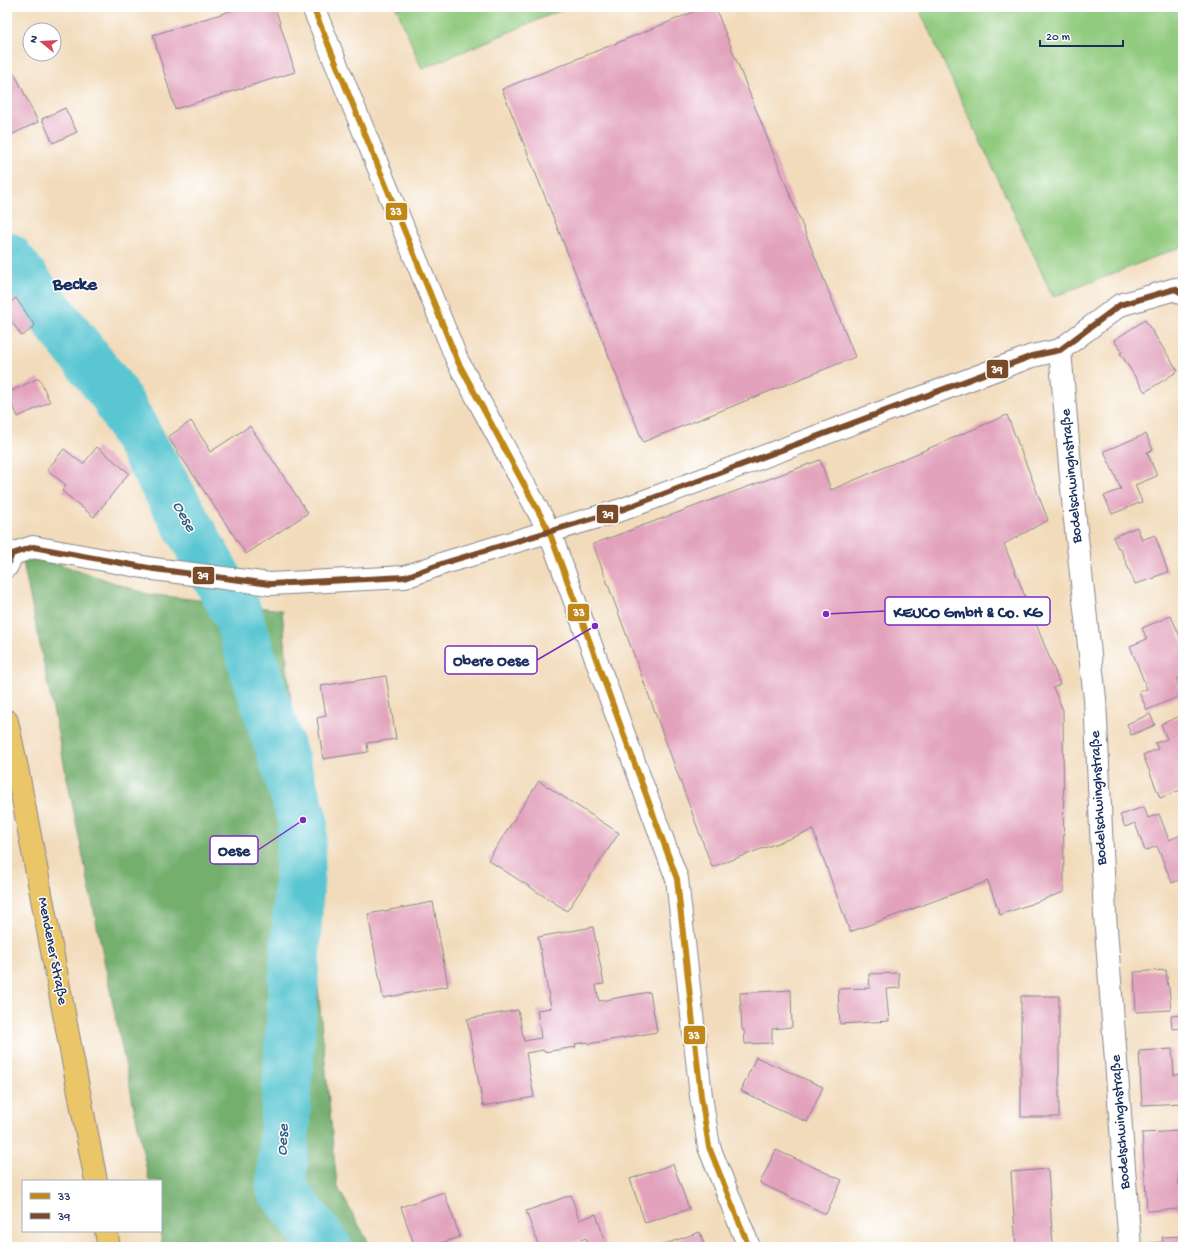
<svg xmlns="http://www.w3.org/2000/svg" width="1190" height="1254" viewBox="0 0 1190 1254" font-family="'Gochi Hand',sans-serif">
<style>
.green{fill:#91cb7f;stroke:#567d6e}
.forest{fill:#74af6e;stroke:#486f66}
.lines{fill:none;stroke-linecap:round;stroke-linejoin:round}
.river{stroke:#5ac6d2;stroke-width:50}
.building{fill:#e2a2bc}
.street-casing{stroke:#86858c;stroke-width:24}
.primary-casing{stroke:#86858c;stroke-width:24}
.street{stroke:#fff;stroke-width:22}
.primary{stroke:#ebc669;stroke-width:22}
.bus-1-casing{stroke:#fff;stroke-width:9}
.bus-2-casing{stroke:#fff;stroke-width:9}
.bus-1{stroke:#c08818;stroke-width:6}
.bus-2{stroke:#7a4b2a;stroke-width:6}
.labels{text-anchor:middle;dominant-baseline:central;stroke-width:3;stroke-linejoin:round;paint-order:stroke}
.street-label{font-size:15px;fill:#1b2f5e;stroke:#fff}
.water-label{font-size:16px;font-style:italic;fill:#2e5c81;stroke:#fff}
.district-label{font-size:19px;font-weight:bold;fill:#1b2f5e;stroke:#fff}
.leader{fill:none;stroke:#7b2cbf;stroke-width:1.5}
.callout-dot{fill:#7b2cbf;stroke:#fff;stroke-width:1.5}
.callout{fill:#fff;stroke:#7b2cbf;stroke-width:1.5}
.callout-label{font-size:16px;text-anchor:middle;font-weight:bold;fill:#1b2f5e}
.line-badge{stroke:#fff;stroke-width:1.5}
.badge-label{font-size:11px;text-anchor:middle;font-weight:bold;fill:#fff}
</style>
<rect width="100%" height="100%" fill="#fff"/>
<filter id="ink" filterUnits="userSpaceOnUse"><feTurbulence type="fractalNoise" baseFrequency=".025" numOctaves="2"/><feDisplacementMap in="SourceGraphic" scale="8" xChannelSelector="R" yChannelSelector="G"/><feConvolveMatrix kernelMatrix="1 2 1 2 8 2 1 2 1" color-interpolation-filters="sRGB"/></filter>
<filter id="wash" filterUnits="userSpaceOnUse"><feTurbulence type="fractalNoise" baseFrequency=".012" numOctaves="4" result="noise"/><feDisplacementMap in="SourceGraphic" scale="16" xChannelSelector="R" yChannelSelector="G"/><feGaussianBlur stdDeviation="0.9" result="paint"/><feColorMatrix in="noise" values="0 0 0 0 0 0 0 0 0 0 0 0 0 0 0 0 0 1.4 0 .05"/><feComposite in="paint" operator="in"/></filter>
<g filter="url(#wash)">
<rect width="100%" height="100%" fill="#f2dbbb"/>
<!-- green -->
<path class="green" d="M 396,7 L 565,7 L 566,8 L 422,69 Z
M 918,7 L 1183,7 L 1183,246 L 1053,297 Z"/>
<!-- forest -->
<path class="forest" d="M 42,558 L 147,594 L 282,610 L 337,1186 L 371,1247 L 163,1247 L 160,1231 L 161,1231 L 161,1181 L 149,1181 L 23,562 Z"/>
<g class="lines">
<!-- river -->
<path class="river" d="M 7,257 L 114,394 L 237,613 L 303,820 L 281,1188 L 327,1247"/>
</g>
<g id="blocks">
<!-- building -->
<path class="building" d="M 244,7 L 275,7 L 295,72 L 175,109 L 153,35 Z
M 706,7 L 715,7 L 855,357 L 643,442 L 502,89 Z
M 15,74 L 38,122 L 7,137 L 7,78 Z
M 65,108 L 77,132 L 53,143 L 42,119 Z
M 16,298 L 35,326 L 22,336 L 7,316 L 7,305 Z
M 1145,320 L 1178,371 L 1145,392 L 1120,353 L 1122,352 L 1114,340 Z
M 39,378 L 50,402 L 18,417 L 7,393 Z
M 1007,415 L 1048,520 L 1004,544 L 1060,684 L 1053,688 L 1063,710 L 1064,892 L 1000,915 L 988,881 L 850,932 L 813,830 L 712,867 L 593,544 L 820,460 L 831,490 Z
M 191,421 L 208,447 L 207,447 L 210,452 L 250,426 L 308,513 L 246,554 L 168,437 Z
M 1146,434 L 1153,450 L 1147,452 L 1157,476 L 1135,485 L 1142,502 L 1112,514 L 1104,496 L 1121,489 L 1104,451 Z
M 97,447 L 129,473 L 94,517 L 62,491 L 66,485 L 47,470 L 64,449 L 83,464 Z
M 1137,527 L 1142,540 L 1155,535 L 1168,572 L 1154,577 L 1155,578 L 1135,584 L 1120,548 L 1118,548 L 1113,537 Z
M 1171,616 L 1183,644 L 1183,677 L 1176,680 L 1182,695 L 1147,710 L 1139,692 L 1147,689 L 1130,646 L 1147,639 L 1142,628 Z
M 386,676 L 396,739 L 367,743 L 368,752 L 323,759 L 317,718 L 326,716 L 321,686 Z
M 1150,714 L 1155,725 L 1131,735 L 1127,724 Z
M 1183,715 L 1183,732 L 1181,733 L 1183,739 L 1183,752 L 1182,752 L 1183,755 L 1183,789 L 1160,798 L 1143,755 L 1158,749 L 1155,743 L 1167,739 L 1161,724 Z
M 539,781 L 619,833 L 567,911 L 488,860 Z
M 1144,807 L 1148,818 L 1159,814 L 1169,840 L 1183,834 L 1183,878 L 1172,883 L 1157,846 L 1145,851 L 1135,823 L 1125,827 L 1120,815 Z
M 433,902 L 448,986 L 383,998 L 368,914 Z
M 593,927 L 604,984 L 596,985 L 599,1001 L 650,992 L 657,1032 L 588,1044 L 588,1042 L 575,1044 L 576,1047 L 544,1052 L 543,1050 L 526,1053 L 534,1097 L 483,1106 L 467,1019 L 518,1010 L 524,1041 L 541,1038 L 537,1010 L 551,1008 L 538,937 Z
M 1166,970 L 1168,987 L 1169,987 L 1171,1010 L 1136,1012 L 1134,972 Z
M 899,973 L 900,988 L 886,989 L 889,1021 L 840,1024 L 838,989 L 870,988 L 869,974 Z
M 791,990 L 792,1027 L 772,1029 L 772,1043 L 745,1044 L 744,1030 L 742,1030 L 740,993 Z
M 1021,996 L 1059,996 L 1059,1117 L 1021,1117 Z
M 1183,1015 L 1183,1028 L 1172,1029 L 1171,1016 Z
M 1172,1049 L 1174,1075 L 1183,1074 L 1183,1103 L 1142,1105 L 1139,1051 Z
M 756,1057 L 823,1087 L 807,1122 L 741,1091 Z
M 1183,1131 L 1183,1160 L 1177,1160 L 1179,1185 L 1183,1185 L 1183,1211 L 1179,1211 L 1179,1209 L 1147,1211 L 1142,1133 Z
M 776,1150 L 842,1180 L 826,1214 L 760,1183 Z
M 673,1164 L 689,1209 L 645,1223 L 630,1179 Z
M 1048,1169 L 1053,1247 L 1016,1247 L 1011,1172 Z
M 444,1192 L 460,1237 L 429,1247 L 415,1247 L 401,1207 Z
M 571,1195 L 579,1220 L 596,1214 L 607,1247 L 589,1247 L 586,1238 L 562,1247 L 539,1247 L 526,1211 Z
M 700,1232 L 705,1247 L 656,1247 Z
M 1183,1236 L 1183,1247 L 1149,1247 L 1149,1243 L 1163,1242 L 1162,1237 Z"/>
</g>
</g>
<g filter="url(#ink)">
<use href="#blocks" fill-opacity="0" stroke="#86858c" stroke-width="1"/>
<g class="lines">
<defs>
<path id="street" d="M 313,7 L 458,362 L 549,531 L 677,879 L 701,1096 L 709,1147 L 749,1247
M 1060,350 L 1074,511 L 1095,699 L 1105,915 L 1130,1247
M 7,566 L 12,554 L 33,547 L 154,569 L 270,584 L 405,577 L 444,563 L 621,510 L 1032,356 L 1060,350 L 1120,305 L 1175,289 L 1183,294"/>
<path id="primary" d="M 7,721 L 17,768 L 96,1181
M 106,1231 L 109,1247"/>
</defs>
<!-- street casing -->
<use href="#street" class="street-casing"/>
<!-- primary casing -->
<use href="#primary" class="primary-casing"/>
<!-- street -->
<use href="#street" class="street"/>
<!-- primary -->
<use href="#primary" class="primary"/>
<defs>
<path id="bus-1" d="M 313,7 L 458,362 L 549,531 L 677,879 L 701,1096 L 709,1147 L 749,1247"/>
<path id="bus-2" d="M 7,566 L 12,554 L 33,547 L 154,569 L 270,584 L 405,577 L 444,563 L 621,510 L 1032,356 L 1060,350 L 1120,305 L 1175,289 L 1183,294"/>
</defs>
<!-- bus-1 casing -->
<use href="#bus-1" class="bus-1-casing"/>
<!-- bus-2 casing -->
<use href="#bus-2" class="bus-2-casing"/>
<!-- bus-1 -->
<use href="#bus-1" class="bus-1"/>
<!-- bus-2 -->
<use href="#bus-2" class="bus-2"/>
</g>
</g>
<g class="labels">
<!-- street labels -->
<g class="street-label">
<text transform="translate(1072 476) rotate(-95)">Bodelschwinghstraße</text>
<text transform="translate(1099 798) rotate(-93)">Bodelschwinghstraße</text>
<text transform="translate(52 951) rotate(79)">Mendener Straße</text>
<text transform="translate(1121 1122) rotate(-94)">Bodelschwinghstraße</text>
</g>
<!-- water labels -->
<g class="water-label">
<text transform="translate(183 517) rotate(61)">Oese</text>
<text transform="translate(284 1140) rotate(-87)">Oese</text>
</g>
<!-- district labels -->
<g class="district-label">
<text x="75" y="285">Becke</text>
</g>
</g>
<!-- callouts -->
<path class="leader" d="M826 614L885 611M595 626L537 660M303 820L258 850"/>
<g class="callout-dot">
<circle cx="826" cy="614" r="4"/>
<circle cx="595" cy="626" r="4"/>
<circle cx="303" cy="820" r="4"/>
</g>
<g class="callout">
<rect x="885" y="597" width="165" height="28" rx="4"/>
<rect x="445" y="646" width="92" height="28" rx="4"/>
<rect x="210" y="836" width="48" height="28" rx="4"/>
</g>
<g class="callout-label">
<text x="968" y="617">KEUCO GmbH &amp; Co. KG</text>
<text x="491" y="665">Obere Oese</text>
<text x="234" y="855">Oese</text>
</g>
<g class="line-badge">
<rect x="385" y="202" width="23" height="19" rx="4" fill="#c08818"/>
<rect x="986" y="359" width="23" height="20" rx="4" fill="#7a4b2a"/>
<rect x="596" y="504" width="23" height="20" rx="4" fill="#7a4b2a"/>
<rect x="192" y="566" width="23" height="19" rx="4" fill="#7a4b2a"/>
<rect x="567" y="603" width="23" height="19" rx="4" fill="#c08818"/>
<rect x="683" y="1025" width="23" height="20" rx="4" fill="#c08818"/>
</g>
<g class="badge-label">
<text x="396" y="215">33</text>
<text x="997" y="373">39</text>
<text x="608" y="518">39</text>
<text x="203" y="579">39</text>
<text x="579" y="616">33</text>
<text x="694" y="1039">33</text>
</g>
<!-- margin -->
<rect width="1190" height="1254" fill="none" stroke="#fff" stroke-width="24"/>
<!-- legend -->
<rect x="22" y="1180" width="140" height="52" fill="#ffffff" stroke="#a4acbf"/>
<rect x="30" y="1193" width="20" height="6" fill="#c08818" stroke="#a4acbf"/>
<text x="58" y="1200" font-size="12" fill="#1b2f5e">33</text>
<rect x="30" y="1213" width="20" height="6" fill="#7a4b2a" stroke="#a4acbf"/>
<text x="58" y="1220" font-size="12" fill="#1b2f5e">39</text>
<!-- north arrow -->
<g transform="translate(42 42) rotate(288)"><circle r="19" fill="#ffffff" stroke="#a4acbf"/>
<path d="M0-3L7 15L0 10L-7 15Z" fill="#d1495b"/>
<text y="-6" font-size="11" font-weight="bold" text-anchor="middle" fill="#1b2f5e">N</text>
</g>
<!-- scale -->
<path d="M1040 40v6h83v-6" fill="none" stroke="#1b2f5e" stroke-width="2"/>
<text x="1046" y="40" font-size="12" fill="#1b2f5e" stroke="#ffffff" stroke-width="3" paint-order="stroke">20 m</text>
</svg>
